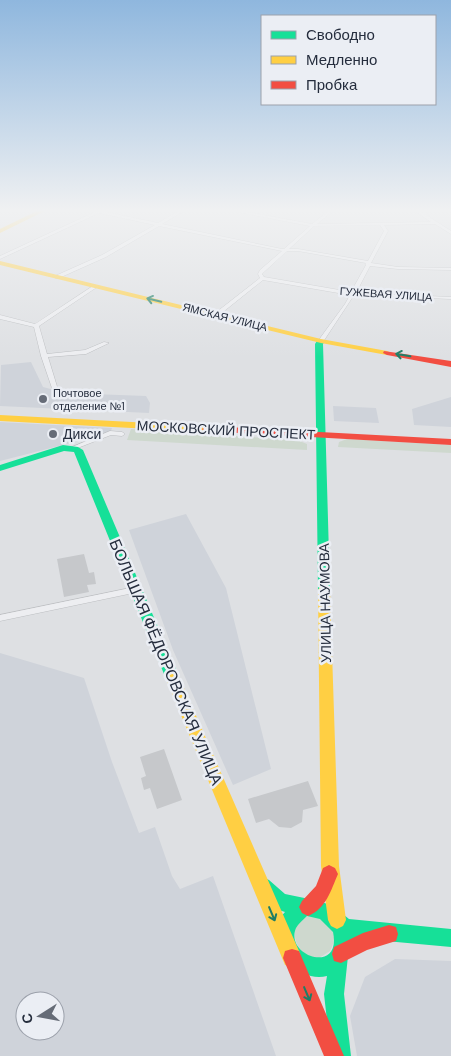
<svg xmlns="http://www.w3.org/2000/svg" width="451" height="1056" viewBox="0 0 451 1056" font-family="'DM Sans',sans-serif">
<style>
.built{fill:#cfd3da;fill-rule:evenodd}
.green{fill:#ced8ce}
.building{fill:#c6c8cb}
.lines{fill:none;stroke-linecap:round;stroke-linejoin:round}
.street-casing{stroke:#bcbec1;stroke-width:1}
.street{fill:#edeef1;fill-rule:evenodd}
.fast{fill:#16e098;fill-rule:evenodd}
.slow{fill:#ffcf43;fill-rule:evenodd}
.jam{fill:#f24e42;fill-rule:evenodd}
.oneway{stroke:#1e7e66}
.poi-dot{fill:#666c77;stroke:#ebeef4;stroke-width:2}
.labels{text-anchor:middle;dominant-baseline:central;stroke-width:5;stroke-linejoin:round;paint-order:stroke}
.far-street-label{font-size:11px;fill:#252d3d;stroke:#ebeef4}
.far-poi-label{font-size:11px;fill:#252d3d;stroke:#ebeef4;text-anchor:start}
.street-label{font-size:14px;fill:#252d3d;stroke:#ebeef4}
.poi-label{font-size:14px;fill:#252d3d;stroke:#ebeef4;text-anchor:start}
.near-street-label{font-size:16px;fill:#252d3d;stroke:#ebeef4}
</style>
<rect width="100%" height="100%" fill="#dee0e3"/>
<!-- built -->
<path class="built" d="M 31,362 L 43,387 L 66,393 L 146,396 L 150,403 L 149,413 L 0,406 L 1,365 Z
M 451,397 L 451,427 L 414,425 L 412,409 Z
M 333,406 L 376,408 L 379,423 L 334,421 Z
M 0,422 L 112,428 L 110,433 L 0,461 Z
M 186,514 L 226,588 L 271,769 L 233,785 L 173,650 L 129,530 Z
M 0,653 L 84,678 L 112,762 L 139,833 L 155,827 L 172,876 L 180,889 L 213,876 L 276,1056 L 0,1056 ZM 25,1001 L 55,1001 L 55,1031 L 25,1031 Z
M 395,959 L 451,961 L 451,1056 L 357,1056 L 350,1016 L 365,977 Z"/>
<!-- green -->
<path class="green" d="M 131,429 L 297,440 L 307,444 L 307,450 L 127,440 Z
M 347,439 L 451,445 L 451,453 L 338,447 L 339,442 Z
M 312,915 C 330,921 340,932 330,951 L 319,958 C 293,958 284,920 312,915 Z"/>
<!-- building -->
<path class="building" d="M 84,554 L 89,573 L 94,572 L 96,584 L 87,585 L 89,592 L 64,597 L 57,559 Z
M 164,749 L 182,800 L 157,809 L 150,788 L 144,790 L 141,778 L 146,776 L 140,757 Z
M 308,781 L 318,806 L 303,810 L 302,822 L 291,828 L 279,827 L 269,819 L 256,823 L 248,799 Z"/>
<g class="lines">
<defs>
<path id="street" d="M 83,209 L 91,209 L 158,223 L 182,209 L 187,209 L 162,224 L 282,249 L 284,249 L 310,226 L 222,209 L 231,209 L 312,224 L 331,209 L 335,209 L 317,224 L 431,222 L 412,209 L 417,209 L 451,231 L 451,234 L 435,224 L 384,225 L 388,231 L 371,263 L 398,267 L 451,268 L 451,270 L 398,269 L 370,266 L 356,293 L 451,297 L 451,299 L 354,295 L 323,342 L 321,343 L 318,341 L 345,304 L 350,295 L 263,280 L 218,316 L 214,316 L 214,314 L 260,278 L 258,274 L 260,270 L 282,251 L 159,226 L 106,257 L 59,278 L 55,278 L 55,276 L 102,255 L 155,225 L 99,213 L 0,259 L 0,256 L 95,212 ZM 380,225 L 384,231 L 368,261 L 298,249 L 289,249 L 314,226 ZM 287,251 L 298,251 L 366,263 L 365,264 L 366,265 L 351,292 L 264,277 L 262,274 L 264,272 Z
M 93,286 L 97,287 L 39,326 L 47,354 L 85,350 L 104,342 L 109,343 L 86,354 L 48,357 L 59,393 L 56,395 L 54,394 L 41,356 L 34,327 L 0,319 L 0,315 L 35,324 Z
M 110,431 L 122,432 L 125,434 L 122,436 L 111,435 L 75,449 L 71,449 L 70,448 Z
M 135,587 L 138,588 L 139,590 L 138,592 L 0,621 L 0,615 Z"/>
</defs>
<!-- street casing -->
<use href="#street" class="street-casing"/>
<!-- street -->
<use href="#street" class="street"/>
<!-- fast -->
<path class="fast" d="M 318,339 L 325,341 L 323,344 L 330,590 L 328,593 L 320,593 L 318,590 L 315,344 Z
M 63,445 L 78,447 L 83,450 L 180,679 L 178,683 L 173,685 L 168,683 L 166,679 L 74,452 L 64,451 L 0,471 L 0,465 Z
M 263,877 L 269,880 L 285,894 L 319,901 L 333,906 L 349,919 L 451,929 L 451,947 L 353,938 L 352,946 L 348,956 L 344,994 L 351,1056 L 331,1056 L 324,994 L 327,976 C 294,984 259,939 285,912 C 273,909 259,898 254,886 L 257,880 ZM 307,916 L 320,919 L 333,932 C 342,975 284,956 296,928 C 298,924 303,920 307,916 Z"/>
<!-- slow -->
<path class="slow" d="M 41,209 L 49,209 L 0,233 L 0,229 Z
M 0,261 L 321,339 L 387,351 L 391,353 L 387,355 L 321,343 L 0,265 Z
M 0,415 L 207,426 L 212,429 L 207,432 L 0,421 Z
M 324,586 L 328,587 L 330,590 L 339,866 L 346,920 L 343,926 L 337,929 L 331,926 L 328,920 L 321,866 L 318,590 L 320,587 Z
M 173,673 L 178,675 L 180,679 L 299,951 L 301,958 L 299,965 L 292,967 L 285,965 L 166,679 L 168,675 Z"/>
<!-- jam -->
<path class="jam" d="M 384,351 L 451,361 L 451,367 L 387,355 L 383,353 Z
M 207,426 L 451,439 L 451,445 L 204,431 L 202,429 Z
M 329,865 L 335,868 L 338,874 C 331,890 326,909 308,916 L 302,913 L 299,907 L 302,901 L 316,886 L 323,868 Z
M 389,925 L 396,927 L 398,934 L 396,941 L 367,950 L 341,963 L 334,961 L 332,954 L 334,947 L 363,933 Z
M 292,949 L 299,951 L 344,1056 L 324,1056 L 283,958 L 285,951 Z"/>
</g>
<!-- one-way arrows -->
<defs><path id="oneway-shaft" d="M-6 0H5M1.5-3L5.5 0L1.5 3" fill="none" stroke-width="1.6" stroke-linecap="round" stroke-linejoin="round" transform="scale(1.25)"/></defs>
<g class="oneway">
<use href="#oneway-shaft" transform="translate(154 300) rotate(-167)"/>
<use href="#oneway-shaft" transform="translate(403 355) rotate(-170)"/>
<use href="#oneway-shaft" transform="translate(272 914) rotate(67)"/>
<use href="#oneway-shaft" transform="translate(307 994) rotate(67)"/>
</g>
<!-- sky -->
<linearGradient id="sky" x2="0" y2="1"><stop stop-color="#8fb7de"/><stop offset="0.59" stop-color="#f0f1f2"/><stop offset="1" stop-color="#f0f1f2" stop-opacity="0"/></linearGradient>
<rect width="451" height="357" fill="url(#sky)"/>
<!-- markers -->
<g class="poi-dot">
<circle cx="43" cy="399" r="5"/>
<circle cx="53" cy="434" r="5"/>
</g>
<g class="labels">
<!-- far-street labels -->
<g class="far-street-label">
<text transform="translate(386 294) rotate(4)">ГУЖЕВАЯ УЛИЦА</text>
<text transform="translate(225 317) rotate(14)">ЯМСКАЯ УЛИЦА</text>
</g>
<!-- far-poi labels -->
<g class="far-poi-label">
<text x="53" y="393">Почтовое<tspan x="53" dy="13">отделение №1</tspan></text>
</g>
<!-- street labels -->
<g class="street-label">
<text transform="translate(226 430) rotate(3)">МОСКОВСКИЙ ПРОСПЕКТ</text>
<text transform="translate(325 603) rotate(-91)">УЛИЦА НАУМОВА</text>
</g>
<!-- poi labels -->
<g class="poi-label">
<text x="63" y="434">Дикси</text>
</g>
<!-- near-street labels -->
<g class="near-street-label">
<text transform="translate(166 662) rotate(67)">БОЛЬШАЯ ФЁДОРОВСКАЯ УЛИЦА</text>
</g>
</g>
<!-- legend -->
<rect x="261" y="15" width="175" height="90" fill="#ebeef4" stroke="#9ca1ab"/>
<rect x="271" y="31" width="25" height="8" fill="#16e098" stroke="#9ca1ab"/>
<text x="306" y="40" font-size="15" fill="#252d3d">Свободно</text>
<rect x="271" y="56" width="25" height="8" fill="#ffcf43" stroke="#9ca1ab"/>
<text x="306" y="65" font-size="15" fill="#252d3d">Медленно</text>
<rect x="271" y="81" width="25" height="8" fill="#f24e42" stroke="#9ca1ab"/>
<text x="306" y="90" font-size="15" fill="#252d3d">Пробка</text>
<!-- north arrow -->
<g transform="translate(40 1016) rotate(259)"><circle r="24" fill="#ebeef4" stroke="#9ca1ab"/>
<path d="M0-4L9 19L0 12L-9 19Z" fill="#666c77"/>
<text y="-8" font-size="14" font-weight="bold" text-anchor="middle" fill="#252d3d">С</text>
</g>
</svg>
